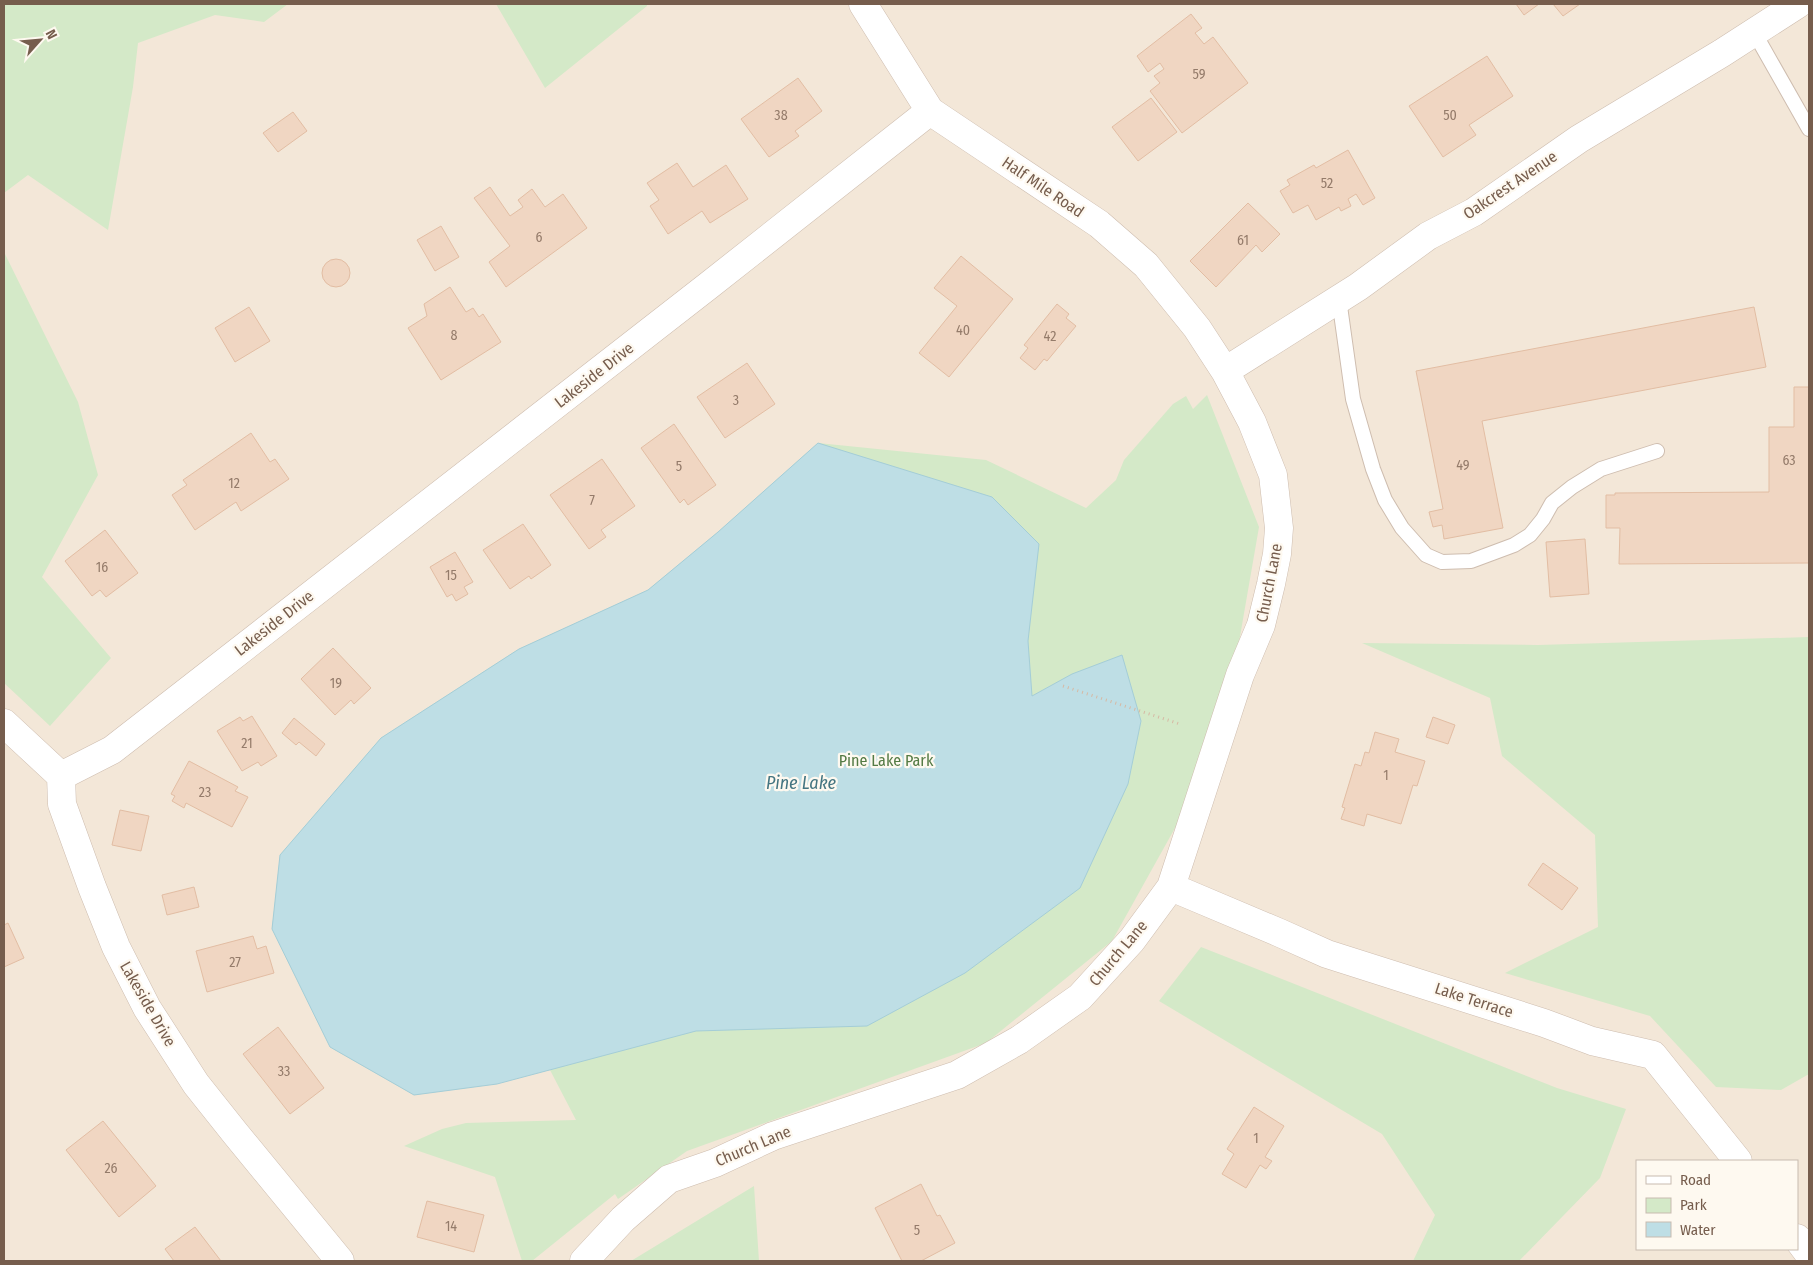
<svg xmlns="http://www.w3.org/2000/svg" width="1813" height="1265" viewBox="0 0 1813 1265" font-family="'Fira Sans Condensed',sans-serif">
<style>
.residential{fill:#f3e7d8;fill-rule:evenodd}
.green{fill:#d4e9c8}
.water{fill:#bedee5;stroke:#a4cdd7}
.building{fill:#f0d6c2;stroke:#e2bda3}
.lines{fill:none;stroke-linecap:round;stroke-linejoin:round}
.service-casing{stroke:#cebdaf;stroke-width:16}
.minor-casing{stroke:#cebdaf;stroke-width:29}
.path{stroke:#d6b9a4;stroke-width:3;stroke-dasharray:1 4;stroke-linecap:butt}
.service{stroke:#fff;stroke-width:14}
.minor{stroke:#fff;stroke-width:28}
.labels{text-anchor:middle;dominant-baseline:central;stroke-width:4.5;stroke-linejoin:round;paint-order:stroke}
.number-label{font-size:14px;fill:#947b6a}
.street-label{font-size:16px;fill:#765d4d;stroke:#fef9f0}
.park-label{font-size:16px;fill:#547b45;stroke:#fef9f0}
.water-label{font-size:18px;font-style:italic;fill:#447581;stroke:#fef9f0}
</style>
<rect width="100%" height="100%" fill="#fcf5e9"/>
<!-- residential -->
<path class="residential" d="M 4,4 L 1809,4 L 1809,1261 L 4,1261 ZM 1637,1161 L 1797,1161 L 1797,1249 L 1637,1249 Z"/>
<!-- green -->
<path class="green" d="M 4,4 L 288,4 L 264,22 L 215,15 L 138,43 L 133,87 L 108,230 L 28,175 L 4,193 Z
M 496,4 L 647,4 L 647,6 L 545,88 Z
M 4,252 L 78,402 L 98,475 L 42,577 L 111,658 L 50,726 L 4,683 Z
M 1207,395 L 1259,527 L 1238,648 L 1180,819 L 1112,941 L 986,1043 L 687,1151 L 618,1199 L 615,1194 L 532,1261 L 522,1261 L 495,1177 L 404,1146 L 442,1129 L 466,1123 L 576,1120 L 550,1070 L 458,1089 L 414,1095 L 330,1047 L 272,929 L 280,855 L 381,738 L 519,649 L 648,590 L 718,532 L 818,443 L 986,460 L 1086,508 L 1116,480 L 1124,460 L 1173,404 L 1186,396 L 1193,409 Z
M 1809,637 L 1809,1074 L 1781,1090 L 1716,1087 L 1650,1016 L 1505,973 L 1598,927 L 1595,835 L 1502,756 L 1490,698 L 1362,643 L 1538,645 Z
M 1201,947 L 1557,1088 L 1626,1109 L 1600,1178 L 1519,1261 L 1413,1261 L 1435,1215 L 1382,1134 L 1159,1001 Z
M 754,1186 L 759,1261 L 631,1261 Z"/>
<!-- water -->
<path class="water" d="M 818,443 L 992,497 L 1039,544 L 1028,641 L 1032,696 L 1072,674 L 1122,655 L 1141,721 L 1128,784 L 1080,888 L 965,973 L 867,1026 L 696,1031 L 497,1084 L 414,1095 L 330,1047 L 272,929 L 280,855 L 381,738 L 519,649 L 648,590 L 718,532 Z"/>
<!-- building -->
<path class="building" d="M 1516,4 L 1539,4 L 1524,15 Z
M 1553,4 L 1580,4 L 1563,16 Z
M 1191,14 L 1202,28 L 1195,33 L 1204,44 L 1213,37 L 1248,83 L 1182,133 L 1150,91 L 1160,83 L 1154,76 L 1164,69 L 1160,63 L 1148,72 L 1137,56 Z
M 1487,56 L 1513,96 L 1469,125 L 1476,135 L 1443,157 L 1409,106 Z
M 798,78 L 822,111 L 795,131 L 799,136 L 769,157 L 741,119 Z
M 1151,98 L 1177,132 L 1138,161 L 1112,127 Z
M 293,112 L 307,131 L 278,152 L 263,133 Z
M 1348,150 L 1375,198 L 1363,205 L 1356,194 L 1348,199 L 1351,206 L 1341,211 L 1339,207 L 1316,220 L 1308,205 L 1293,213 L 1280,191 L 1290,185 L 1287,180 L 1314,165 L 1316,168 Z
M 677,163 L 693,187 L 726,165 L 748,199 L 710,223 L 702,211 L 668,234 L 650,206 L 659,200 L 647,183 Z
M 490,187 L 510,216 L 523,207 L 518,200 L 532,189 L 545,207 L 563,194 L 587,228 L 506,287 L 489,262 L 510,246 L 474,198 Z
M 1248,203 L 1280,234 L 1262,252 L 1256,245 L 1216,287 L 1190,261 Z
M 441,226 L 459,257 L 435,271 L 417,240 Z
M 961,256 L 1013,299 L 949,377 L 919,353 L 957,306 L 934,288 Z
M322 273a14 14 0 1 1 28 0a14 14 0 1 1-28 0Z
M 450,287 L 466,312 L 473,308 L 479,317 L 483,314 L 501,342 L 441,380 L 408,328 L 427,316 L 424,304 Z
M 1057,304 L 1069,314 L 1066,318 L 1076,326 L 1047,361 L 1044,359 L 1035,370 L 1020,358 L 1028,348 L 1024,345 Z
M 249,307 L 270,341 L 235,362 L 215,328 Z
M 1754,307 L 1766,367 L 1482,421 L 1503,528 L 1444,539 L 1442,525 L 1433,527 L 1429,512 L 1443,509 L 1416,371 Z
M 747,363 L 775,404 L 725,438 L 697,397 Z
M 1794,387 L 1809,387 L 1809,563 L 1619,564 L 1620,528 L 1606,528 L 1606,495 L 1615,495 L 1615,493 L 1769,492 L 1769,427 L 1794,427 Z
M 674,424 L 716,485 L 688,505 L 684,499 L 680,503 L 641,448 Z
M 251,433 L 270,462 L 275,459 L 289,479 L 241,511 L 236,502 L 195,530 L 172,495 L 187,485 L 183,480 Z
M 602,459 L 635,506 L 601,530 L 606,537 L 589,549 L 550,495 Z
M 523,524 L 551,565 L 531,579 L 529,576 L 510,589 L 483,550 Z
M 105,530 L 138,573 L 106,597 L 100,590 L 92,596 L 65,561 Z
M 1585,539 L 1589,594 L 1550,597 L 1546,542 Z
M 455,552 L 473,582 L 464,587 L 468,594 L 456,601 L 452,594 L 447,597 L 430,567 Z
M 333,648 L 371,688 L 354,704 L 351,700 L 335,715 L 301,679 Z
M 252,716 L 277,756 L 261,766 L 258,762 L 242,771 L 217,731 L 240,717 L 243,721 Z
M 1433,717 L 1455,725 L 1448,744 L 1426,737 Z
M 294,718 L 325,744 L 316,756 L 299,742 L 296,745 L 282,733 Z
M 1375,732 L 1399,739 L 1395,752 L 1425,761 L 1417,786 L 1413,785 L 1401,824 L 1367,814 L 1364,826 L 1341,819 L 1345,808 L 1342,807 L 1355,764 L 1361,766 L 1365,752 L 1369,753 Z
M 189,761 L 238,787 L 235,791 L 248,797 L 232,827 L 186,803 L 184,808 L 172,801 L 175,796 L 171,794 Z
M 120,810 L 149,816 L 141,851 L 112,845 Z
M 1543,863 L 1578,888 L 1562,910 L 1528,885 Z
M 194,887 L 199,907 L 167,915 L 162,895 Z
M 8,923 L 24,958 L 4,967 L 4,925 Z
M 253,936 L 257,949 L 266,946 L 274,973 L 207,992 L 196,951 Z
M 278,1027 L 324,1088 L 290,1114 L 243,1054 Z
M 1254,1107 L 1284,1126 L 1265,1157 L 1272,1161 L 1266,1169 L 1260,1165 L 1246,1188 L 1222,1174 L 1234,1154 L 1227,1149 Z
M 103,1121 L 156,1186 L 119,1217 L 66,1150 Z
M 921,1184 L 937,1216 L 940,1215 L 955,1243 L 921,1261 L 902,1261 L 875,1208 Z
M 427,1201 L 484,1215 L 474,1252 L 417,1237 Z
M 195,1227 L 221,1261 L 174,1261 L 165,1249 Z"/>
<g class="lines">
<defs>
<path id="service" d="M 1754,32 L 1809,129
M 1339,299 L 1353,399 L 1373,469 L 1385,500 L 1402,528 L 1426,555 L 1442,562 L 1471,561 L 1514,545 L 1530,535 L 1543,519 L 1552,503 L 1572,487 L 1601,469 L 1657,451"/>
<path id="minor" d="M 1225,371 L 1358,287 L 1428,236 L 1474,212 L 1579,139 L 1722,53 L 1798,4
M 4,723 L 61,776
M 61,776 L 112,750 L 708,286 L 930,111
M 61,776 L 62,804 L 92,887 L 116,947 L 147,1008 L 196,1084 L 235,1133 L 340,1261
M 1171,887 L 1280,933 L 1327,954 L 1544,1023 L 1592,1041 L 1653,1055 L 1738,1161
M 1797,1238 L 1809,1254
M 584,1261 L 623,1219 L 669,1179 L 715,1163 L 773,1136 L 957,1075 L 1019,1040 L 1080,997 L 1132,940 L 1171,887 L 1240,675 L 1261,625 L 1271,584 L 1277,554 L 1279,528 L 1273,475 L 1252,422 L 1225,371 L 1197,328 L 1146,265 L 1099,224 L 930,111 L 863,4"/>
</defs>
<!-- service casing -->
<use href="#service" class="service-casing"/>
<!-- minor casing -->
<use href="#minor" class="minor-casing"/>
<!-- path -->
<path class="path" d="M 1063,686 L 1180,724"/>
<!-- service -->
<use href="#service" class="service"/>
<!-- minor -->
<use href="#minor" class="minor"/>
</g>
<g class="labels">
<!-- number labels -->
<g class="number-label">
<text x="1199" y="74">59</text>
<text x="781" y="115">38</text>
<text x="1450" y="115">50</text>
<text x="1327" y="183">52</text>
<text x="539" y="237">6</text>
<text x="1243" y="240">61</text>
<text x="963" y="330">40</text>
<text x="454" y="335">8</text>
<text x="1050" y="336">42</text>
<text x="736" y="400">3</text>
<text x="1789" y="460">63</text>
<text x="1463" y="465">49</text>
<text x="679" y="466">5</text>
<text x="234" y="483">12</text>
<text x="592" y="500">7</text>
<text x="102" y="567">16</text>
<text x="451" y="575">15</text>
<text x="336" y="683">19</text>
<text x="247" y="743">21</text>
<text x="1386" y="775">1</text>
<text x="205" y="792">23</text>
<text x="235" y="962">27</text>
<text x="284" y="1071">33</text>
<text x="1256" y="1138">1</text>
<text x="111" y="1168">26</text>
<text x="451" y="1226">14</text>
<text x="917" y="1230">5</text>
</g>
<!-- street labels -->
<g class="street-label">
<text transform="translate(1510 185) rotate(-34)">Oakcrest Avenue</text>
<text transform="translate(1043 187) rotate(34)">Half Mile Road</text>
<text transform="translate(594 375) rotate(-38)">Lakeside Drive</text>
<text transform="translate(1269 583) rotate(-79)">Church Lane</text>
<text transform="translate(274 623) rotate(-38)">Lakeside Drive</text>
<text transform="translate(1118 953) rotate(-50)">Church Lane</text>
<text transform="translate(1474 1000) rotate(18)">Lake Terrace</text>
<text transform="translate(148 1004) rotate(60)">Lakeside Drive</text>
<text transform="translate(753 1146) rotate(-23)">Church Lane</text>
</g>
<!-- park labels -->
<g class="park-label">
<text x="886" y="760">Pine Lake Park</text>
</g>
<!-- water labels -->
<g class="water-label">
<text x="801" y="783">Pine Lake</text>
</g>
</g>
<!-- border -->
<rect width="1813" height="1265" fill="none" stroke="#765d4d" stroke-width="10"/>
<!-- legend -->
<rect x="1636" y="1160" width="162" height="90" fill="#fef9f0" stroke="#c8bbaf"/>
<rect x="1646" y="1176" width="25" height="8" fill="#ffffff" stroke="#c8bbaf"/>
<text x="1680" y="1185" font-size="15" fill="#765d4d">Road</text>
<rect x="1646" y="1198" width="25" height="15" fill="#d4e9c8" stroke="#c8bbaf"/>
<text x="1680" y="1210" font-size="15" fill="#765d4d">Park</text>
<rect x="1646" y="1222" width="25" height="15" fill="#bedee5" stroke="#c8bbaf"/>
<text x="1680" y="1235" font-size="15" fill="#765d4d">Water</text>
<!-- north arrow -->
<g transform="translate(40 40) rotate(63)" stroke="#fef9f0" stroke-width="4" paint-order="stroke">
<path d="M0-4L9 19L0 12L-9 19Z" fill="#765d4d"/>
<text y="-8" font-size="14" font-weight="bold" text-anchor="middle" fill="#765d4d">N</text>
</g>
</svg>
